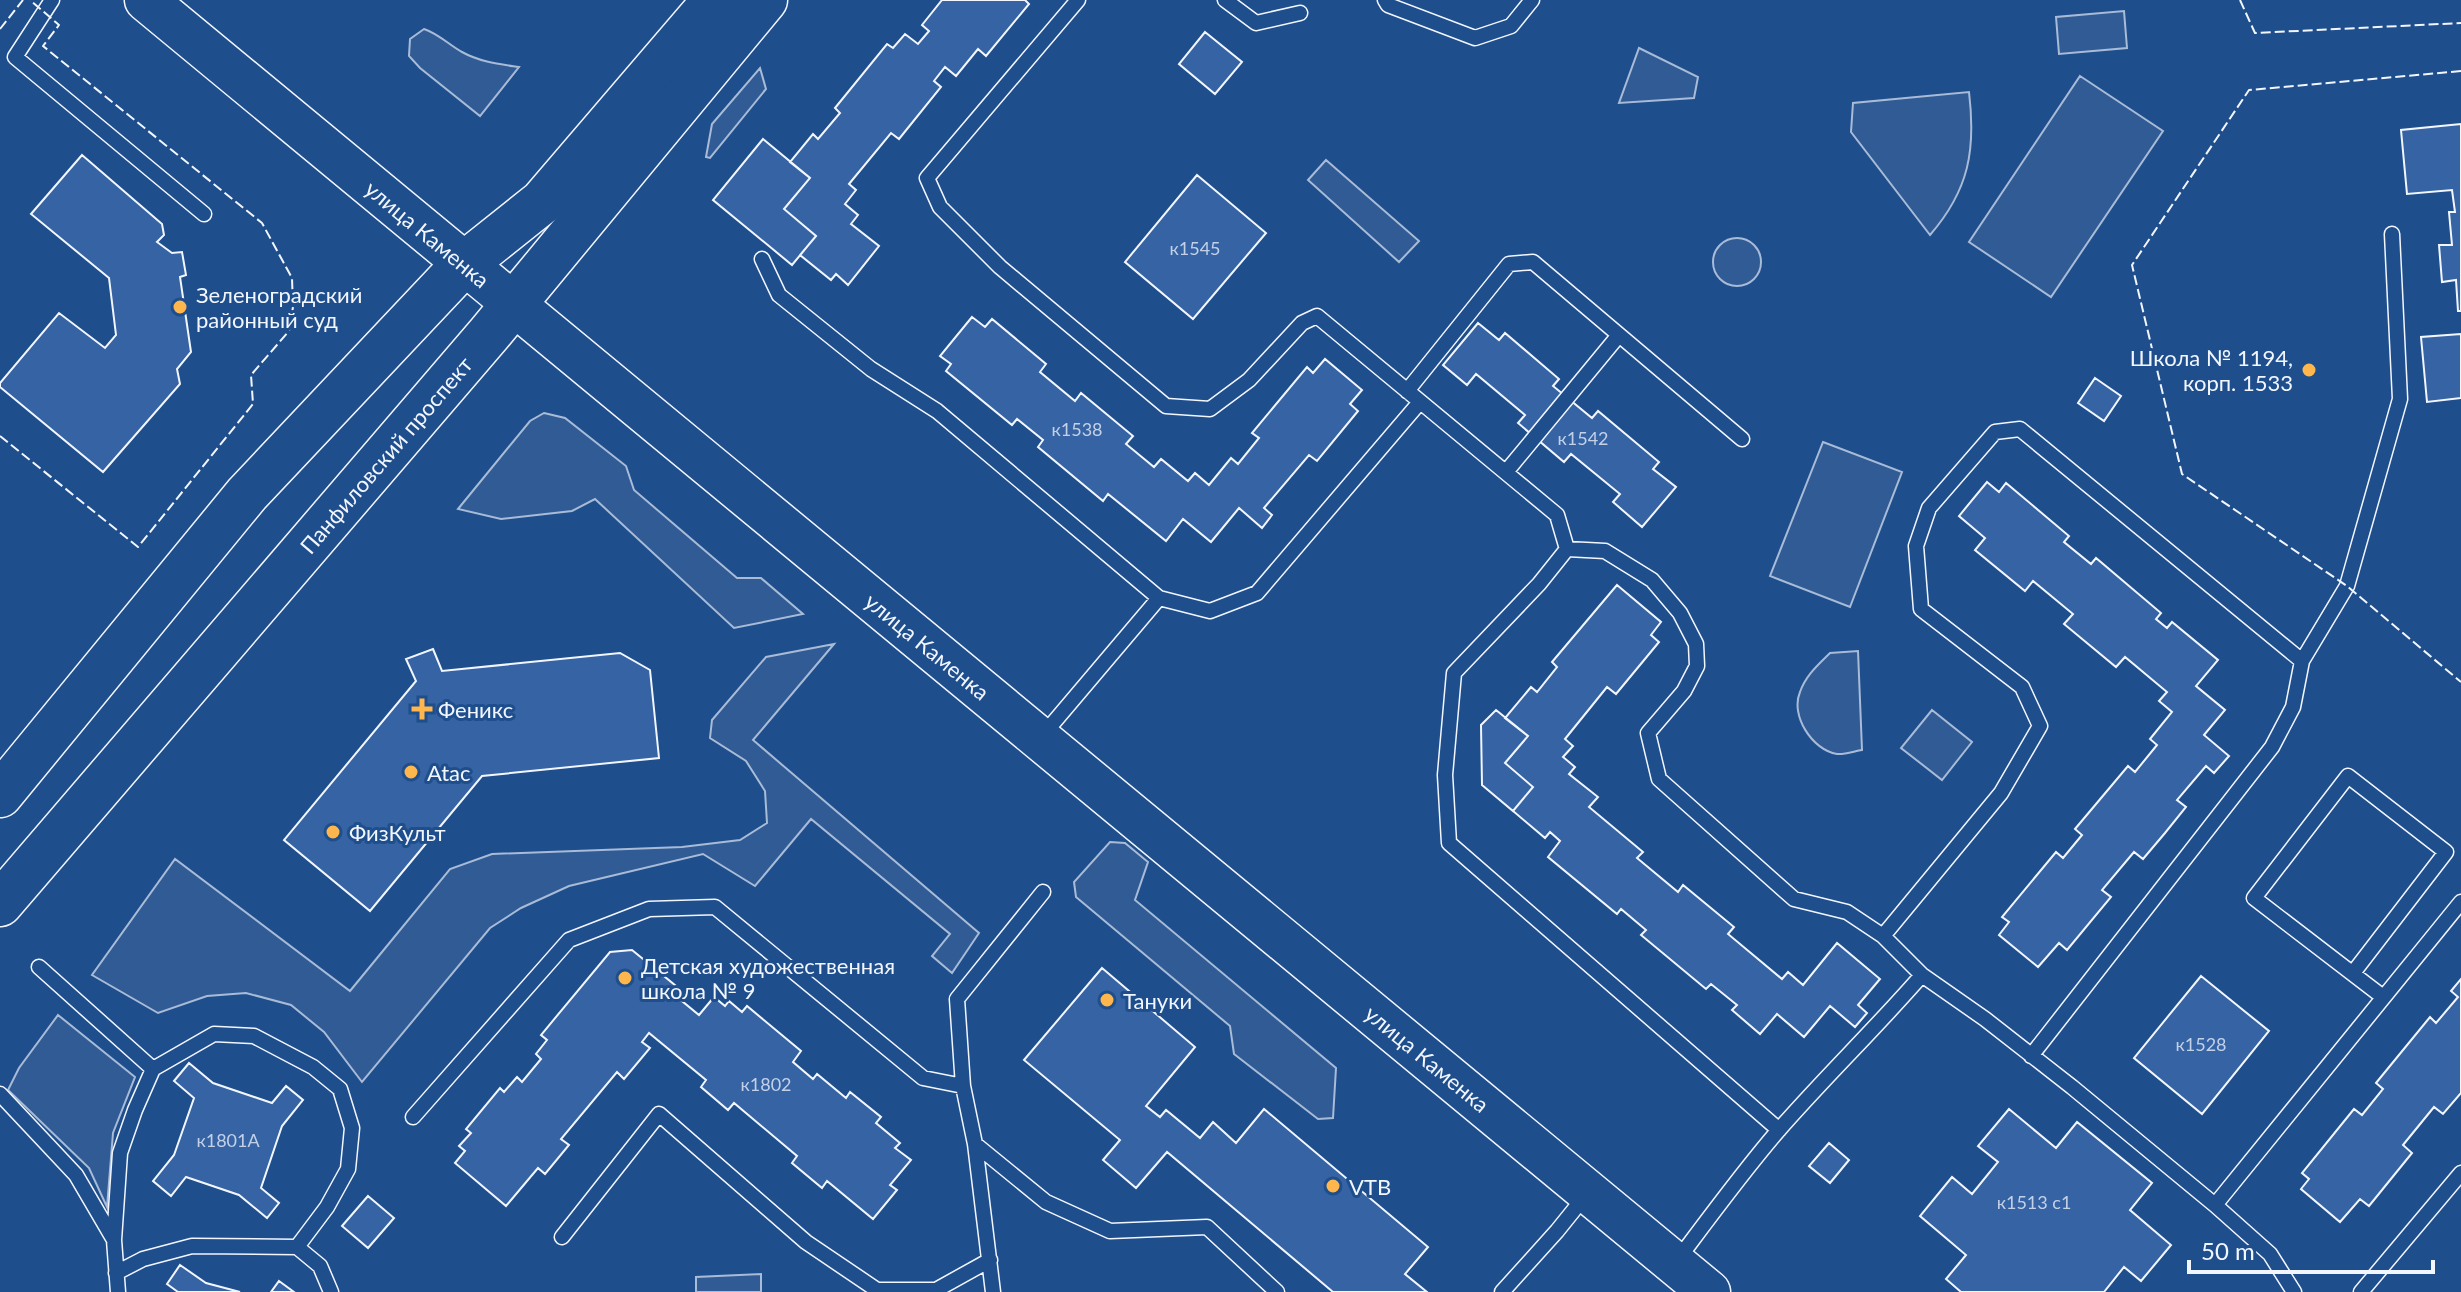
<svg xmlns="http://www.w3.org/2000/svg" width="2461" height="1292" viewBox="0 0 2461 1292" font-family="Lato,sans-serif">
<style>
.green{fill:#305b95;stroke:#a8bbd7;stroke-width:2}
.building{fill:#3563a3;stroke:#f2f6ff;stroke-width:2}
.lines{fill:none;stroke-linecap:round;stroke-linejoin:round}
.lane-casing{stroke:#f2f6ff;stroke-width:17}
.secondary-casing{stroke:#f2f6ff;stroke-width:45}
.primary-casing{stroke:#f2f6ff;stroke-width:47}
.lane{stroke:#1f4e8c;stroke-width:14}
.secondary{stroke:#1f4e8c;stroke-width:42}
.primary{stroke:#1f4e8c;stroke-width:44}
.fence{stroke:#f2f6ff;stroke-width:2;stroke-dasharray:10 4;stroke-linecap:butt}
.poi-dot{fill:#ffb74d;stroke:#1f4e8c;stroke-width:3}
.labels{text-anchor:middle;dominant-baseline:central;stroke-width:6;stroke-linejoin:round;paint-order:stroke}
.number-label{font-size:18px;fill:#c3d1e8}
.street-label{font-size:22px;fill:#f2f6ff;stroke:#1f4e8c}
.poi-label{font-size:22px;fill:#f2f6ff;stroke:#1f4e8c;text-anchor:start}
</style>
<rect width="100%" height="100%" fill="#1f4e8c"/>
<!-- green -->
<path class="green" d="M 2124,11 L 2127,48 L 2059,54 L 2056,17 Z
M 424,29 C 439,34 449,45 462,52 C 480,62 499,64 519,67 L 480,116 L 420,68 L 409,56 L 410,39 Z
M 1639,48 L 1698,77 L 1694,98 L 1619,103 Z
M 760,68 L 766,89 L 710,158 L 706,157 L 712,124 Z
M 2080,76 L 2163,131 L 2051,297 L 1969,242 Z
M 1969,92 C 1976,150 1969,190 1930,235 L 1851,132 L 1853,103 Z
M 1326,160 L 1419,241 L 1399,262 L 1308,180 Z
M1713 262a24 24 0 1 1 48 0a24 24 0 1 1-48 0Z
M 544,413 L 565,418 L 626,466 L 634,490 L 737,578 L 761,578 L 803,614 L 734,628 L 595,499 L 572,511 L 501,519 L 458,509 L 530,421 Z
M 1823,442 L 1902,472 L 1850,607 L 1770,576 Z
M 834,644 L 753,740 L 979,933 L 952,973 L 932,956 L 950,934 L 811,819 L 755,886 L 703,854 L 569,886 L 521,908 L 490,928 L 362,1082 L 324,1032 L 291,1005 L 246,993 L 207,996 L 158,1013 L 92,975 L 175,859 L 350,991 L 450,869 L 492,854 L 682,847 L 740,840 L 767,823 L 765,791 L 746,761 L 710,738 L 712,720 L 766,657 Z
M 1858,651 L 1862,750 C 1855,751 1844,755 1837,754 C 1812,750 1790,715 1800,692 C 1806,675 1818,665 1830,653 Z
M 1932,710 L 1972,742 L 1942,780 L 1901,748 Z
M 1110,842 L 1125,843 L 1148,862 L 1135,900 L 1336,1068 L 1333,1118 L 1318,1119 L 1234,1054 L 1230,1026 L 1076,897 L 1074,882 Z
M 58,1015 L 135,1077 L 113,1133 L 107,1207 L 89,1168 L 8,1090 L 19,1068 Z
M 761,1274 L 761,1292 L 696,1292 L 696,1277 Z"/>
<!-- building -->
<path class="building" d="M 942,0 L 1025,0 L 1029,4 L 986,56 L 978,49 L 956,76 L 945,67 L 934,81 L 941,87 L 899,139 L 891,133 L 849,184 L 856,190 L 845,204 L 858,215 L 851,224 L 879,246 L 848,285 L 836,274 L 831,280 L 800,255 L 816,236 L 784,209 L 810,178 L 790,162 L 813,134 L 818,139 L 840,113 L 835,108 L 887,44 L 893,48 L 905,34 L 918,44 L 929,31 L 922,25 Z
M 1205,32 L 1242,62 L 1215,94 L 1179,64 Z
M 2461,124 L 2461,311 L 2458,311 L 2456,280 L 2442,282 L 2439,245 L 2452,245 L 2449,212 L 2455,212 L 2452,190 L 2407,194 L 2401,130 Z
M 763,139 L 810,178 L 784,209 L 816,236 L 792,265 L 713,200 Z
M 82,155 L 162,224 L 164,235 L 157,242 L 172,253 L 182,252 L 186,275 L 180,277 L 191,352 L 177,369 L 180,384 L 103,472 L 0,387 L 0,383 L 59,313 L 105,348 L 116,335 L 109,278 L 31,214 Z
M 1197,175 L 1266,233 L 1193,319 L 1125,262 Z
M 972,317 L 985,327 L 992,319 L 1046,364 L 1040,372 L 1075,401 L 1081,393 L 1133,436 L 1126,444 L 1154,467 L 1161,459 L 1188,481 L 1195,473 L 1209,485 L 1231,458 L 1238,464 L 1259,438 L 1252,433 L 1307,367 L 1313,373 L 1325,359 L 1362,390 L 1350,404 L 1358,411 L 1317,461 L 1309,455 L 1264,508 L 1272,515 L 1262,528 L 1239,508 L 1211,542 L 1183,519 L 1166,541 L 1108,494 L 1103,501 L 1038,447 L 1043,440 L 1017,419 L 1012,425 L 946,371 L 951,364 L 940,356 Z
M 1478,323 L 1499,340 L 1505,333 L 1559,379 L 1553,386 L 1592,418 L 1598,411 L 1659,462 L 1653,469 L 1676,487 L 1642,527 L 1613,502 L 1620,494 L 1571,454 L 1564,462 L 1518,423 L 1525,415 L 1476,374 L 1467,385 L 1443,365 Z
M 2461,334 L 2461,398 L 2427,402 L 2421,337 Z
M 2095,378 L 2121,396 L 2104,421 L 2078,403 Z
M 1987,482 L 1999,492 L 2006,483 L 2069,536 L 2064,542 L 2091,564 L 2096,558 L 2161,613 L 2156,619 L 2167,628 L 2172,622 L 2218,660 L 2196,686 L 2225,710 L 2204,735 L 2229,756 L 2214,773 L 2206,766 L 2177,800 L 2186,807 L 2165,833 L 2143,859 L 2134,852 L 2102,890 L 2111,897 L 2067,950 L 2059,943 L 2038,967 L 1999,935 L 2009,922 L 2002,917 L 2056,852 L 2063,858 L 2082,835 L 2075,829 L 2128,766 L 2135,772 L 2157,745 L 2150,739 L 2172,712 L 2159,701 L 2167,692 L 2125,657 L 2116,667 L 2064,624 L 2073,614 L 2033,581 L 2025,591 L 1975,550 L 1985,538 L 1959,516 Z
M 1617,585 L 1661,622 L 1651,635 L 1659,642 L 1616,694 L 1607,687 L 1565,739 L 1573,746 L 1563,757 L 1575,767 L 1569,774 L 1598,797 L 1589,807 L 1643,852 L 1637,858 L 1678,892 L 1683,885 L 1734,927 L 1728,934 L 1782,979 L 1788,972 L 1803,985 L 1837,943 L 1880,979 L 1858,1005 L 1867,1013 L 1855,1027 L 1830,1006 L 1804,1037 L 1777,1014 L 1760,1034 L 1732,1010 L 1737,1005 L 1711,984 L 1706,989 L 1641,935 L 1646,930 L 1621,909 L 1617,914 L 1548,857 L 1560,841 L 1550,832 L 1545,838 L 1513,811 L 1533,787 L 1505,763 L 1528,736 L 1505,718 L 1531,687 L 1537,692 L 1557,667 L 1552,662 Z
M 433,649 L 442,671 L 620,653 L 650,670 L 659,758 L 482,776 L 370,911 L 284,840 L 416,681 L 406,659 Z
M 1496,710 L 1528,736 L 1505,763 L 1533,787 L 1513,811 L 1482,785 L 1481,725 Z
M 632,950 L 687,995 L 682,1001 L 699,1015 L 714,997 L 725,1006 L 729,1001 L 742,1012 L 747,1006 L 801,1051 L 793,1062 L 813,1079 L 817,1074 L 846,1098 L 850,1092 L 881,1117 L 876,1123 L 900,1143 L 895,1148 L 911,1160 L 890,1185 L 897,1190 L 873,1219 L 827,1181 L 822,1188 L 792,1163 L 797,1156 L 734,1103 L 728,1110 L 701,1087 L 706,1080 L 649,1033 L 642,1042 L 650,1048 L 624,1079 L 617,1072 L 561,1139 L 569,1145 L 545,1174 L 538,1168 L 506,1206 L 455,1163 L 465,1151 L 459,1146 L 471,1133 L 466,1129 L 500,1088 L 504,1092 L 517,1077 L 522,1082 L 541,1059 L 536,1054 L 547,1040 L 541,1035 L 610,952 Z
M 1102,968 L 1195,1047 L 1146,1106 L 1160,1117 L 1166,1110 L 1200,1138 L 1213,1122 L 1236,1143 L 1264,1109 L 1428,1247 L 1405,1274 L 1427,1292 L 1333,1292 L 1167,1152 L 1136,1188 L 1103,1160 L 1120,1140 L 1024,1060 Z
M 2201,976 L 2269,1031 L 2202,1114 L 2134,1058 Z
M 2461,979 L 2461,1093 L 2443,1114 L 2434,1107 L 2403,1145 L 2412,1153 L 2369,1206 L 2360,1199 L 2340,1222 L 2301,1189 L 2309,1179 L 2302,1173 L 2354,1109 L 2362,1115 L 2383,1089 L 2376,1083 L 2430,1017 L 2436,1023 L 2458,997 L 2451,991 Z
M 189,1063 L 213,1083 L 272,1103 L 286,1086 L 303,1100 L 282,1126 L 261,1188 L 279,1203 L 267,1218 L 239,1195 L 186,1177 L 171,1196 L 153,1181 L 174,1155 L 194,1098 L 174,1081 Z
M 2009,1109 L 2056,1148 L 2077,1122 L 2152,1183 L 2130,1210 L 2171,1245 L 2141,1281 L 2124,1267 L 2104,1292 L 1961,1292 L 1946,1279 L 1966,1255 L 1920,1216 L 1952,1177 L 1972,1194 L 1998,1162 L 1978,1146 Z
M 1829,1143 L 1849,1160 L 1830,1183 L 1809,1166 Z
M 368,1196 L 394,1218 L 368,1248 L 342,1226 Z
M 180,1265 L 206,1283 L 240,1292 L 178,1292 L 167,1284 Z
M 279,1281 L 294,1292 L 271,1292 Z"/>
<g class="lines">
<defs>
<path id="lane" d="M 52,0 L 15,57 L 204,214
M 1078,0 L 927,178 L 940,207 L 1000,267 L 1166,406 L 1210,409 L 1249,380 L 1302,323 L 1317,316 L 1557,515 L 1567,549
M 1225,0 L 1256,23 L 1300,13
M 1385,0 L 1388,5 L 1475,38 L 1511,26 L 1532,0
M 762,259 L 779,295 L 871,369 L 937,411 L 1159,598 L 1210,611 L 1257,593 L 1420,402
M 1407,391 L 1509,264 L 1533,262 L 1742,439
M 1506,472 L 1619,335
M 2302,661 L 2347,586 L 2400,399 L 2392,234
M 1043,735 L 1159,598
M 1043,892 L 957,999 L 963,1086 L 975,1144 L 1046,1202 L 1110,1231 L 1207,1227 L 1277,1292
M 1883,936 L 2001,793 L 2040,726 L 2022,687 L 1921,609 L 1916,546 L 1929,508 L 1995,432 L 2020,429 L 2302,661 L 2293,707 L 2272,747 L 2031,1056
M 39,967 L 153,1069
M 2353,973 L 2446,852 L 2348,776 L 2254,898 L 2383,997
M 0,1094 L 76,1175 L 114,1240
M 413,1117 L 569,940 L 649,909 L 715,907 L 923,1078 L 963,1086
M 1779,1130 L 1449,843 L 1445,775 L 1454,673 L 1539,584 L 1567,549 L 1605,551 L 1652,580 L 1680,613 L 1696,644 L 1697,666 L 1684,691 L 1648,733 L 1659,779 L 1794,899 L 1847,912 L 1883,936 L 1922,975
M 975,1144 L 993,1292
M 562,1237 L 659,1114 L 806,1242 L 877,1290 L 936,1290 L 990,1260
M 1676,1262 C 1709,1218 1741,1174 1777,1132 C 1824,1078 1875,1029 1922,975 L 1985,1019 L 2072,1087 L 2215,1205
M 116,1273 L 143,1259 L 192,1246 L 297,1247 L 320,1266 L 331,1292
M 118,1292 L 114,1240 L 120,1153 L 135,1110 L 153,1069 L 214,1034 L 254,1036 L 313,1067 L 340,1089 L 352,1128 L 348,1169 L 327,1207 L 297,1247
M 1502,1292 L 1557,1231 L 1586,1195
M 2294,1292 L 2270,1254 L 2215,1205 L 2461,902
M 2361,1292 L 2461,1173"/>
<g id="secondary">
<path id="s1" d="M 146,0 C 665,432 1189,859 1709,1292"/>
</g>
<g id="primary">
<path d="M 0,795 L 247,494 L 463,265 L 542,202 L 715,0"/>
<path id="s2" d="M 0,904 L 489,334 L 765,0"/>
</g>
</defs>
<!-- lane casing -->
<use href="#lane" class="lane-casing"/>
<!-- secondary casing -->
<use href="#secondary" class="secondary-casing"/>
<!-- primary casing -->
<use href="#primary" class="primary-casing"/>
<!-- lane -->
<use href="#lane" class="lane"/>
<!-- secondary -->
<use href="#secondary" class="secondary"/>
<!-- primary -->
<use href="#primary" class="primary"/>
<!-- fence -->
<path class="fence" d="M 2240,0 L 2255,33 L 2461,23
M 0,29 L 23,0
M 2461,71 L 2249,90 L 2132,265 L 2182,474 L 2347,586 L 2461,682
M 0,436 L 138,547 L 253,404 L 251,375 L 289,331 L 293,307 L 292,278 L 262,223 L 43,46 L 59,25 L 30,0"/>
</g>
<!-- markers -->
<g class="poi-dot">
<circle cx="180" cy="307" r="8"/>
<circle cx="2309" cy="370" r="8"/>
<path d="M418 697h8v8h8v8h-8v8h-8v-8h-8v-8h8z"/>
<circle cx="411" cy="772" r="8"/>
<circle cx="333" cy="832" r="8"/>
<circle cx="625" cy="978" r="8"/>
<circle cx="1107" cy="1000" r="8"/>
<circle cx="1333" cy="1186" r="8"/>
</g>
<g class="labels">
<!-- number labels -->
<g class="number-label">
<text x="1195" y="248">к1545</text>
<text x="1077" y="429">к1538</text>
<text x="1583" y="438">к1542</text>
<text x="2201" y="1044">к1528</text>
<text x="766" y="1084">к1802</text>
<text x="228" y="1140">к1801А</text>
<text x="2034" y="1202">к1513 с1</text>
</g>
<!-- street labels -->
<g class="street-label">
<text stroke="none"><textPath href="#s1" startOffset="366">улица Каменка</textPath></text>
<text stroke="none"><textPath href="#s2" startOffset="592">Панфиловский проспект</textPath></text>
<text stroke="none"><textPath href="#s1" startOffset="1014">улица Каменка</textPath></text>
<text stroke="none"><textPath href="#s1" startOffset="1662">улица Каменка</textPath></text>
</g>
<!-- poi labels -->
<g class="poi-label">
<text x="196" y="294">Зеленоградский<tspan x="196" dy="25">районный суд</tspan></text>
<text x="2293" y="357" text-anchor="end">Школа № 1194,<tspan x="2293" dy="25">корп. 1533</tspan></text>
<text x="438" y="709">Феникс</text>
<text x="427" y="772">Atac</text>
<text x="349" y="832">ФизКульт</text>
<text x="641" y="965">Детская художественная<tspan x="641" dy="25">школа № 9</tspan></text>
<text x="1123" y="1000">Тануки</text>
<text x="1349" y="1186">VTB</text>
</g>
</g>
<!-- scale -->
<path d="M2189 1260v12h244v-12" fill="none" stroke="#f2f6ff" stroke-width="4"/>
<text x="2201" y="1260" font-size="24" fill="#f2f6ff" stroke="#1f4e8c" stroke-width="6" paint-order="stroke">50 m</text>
</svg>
